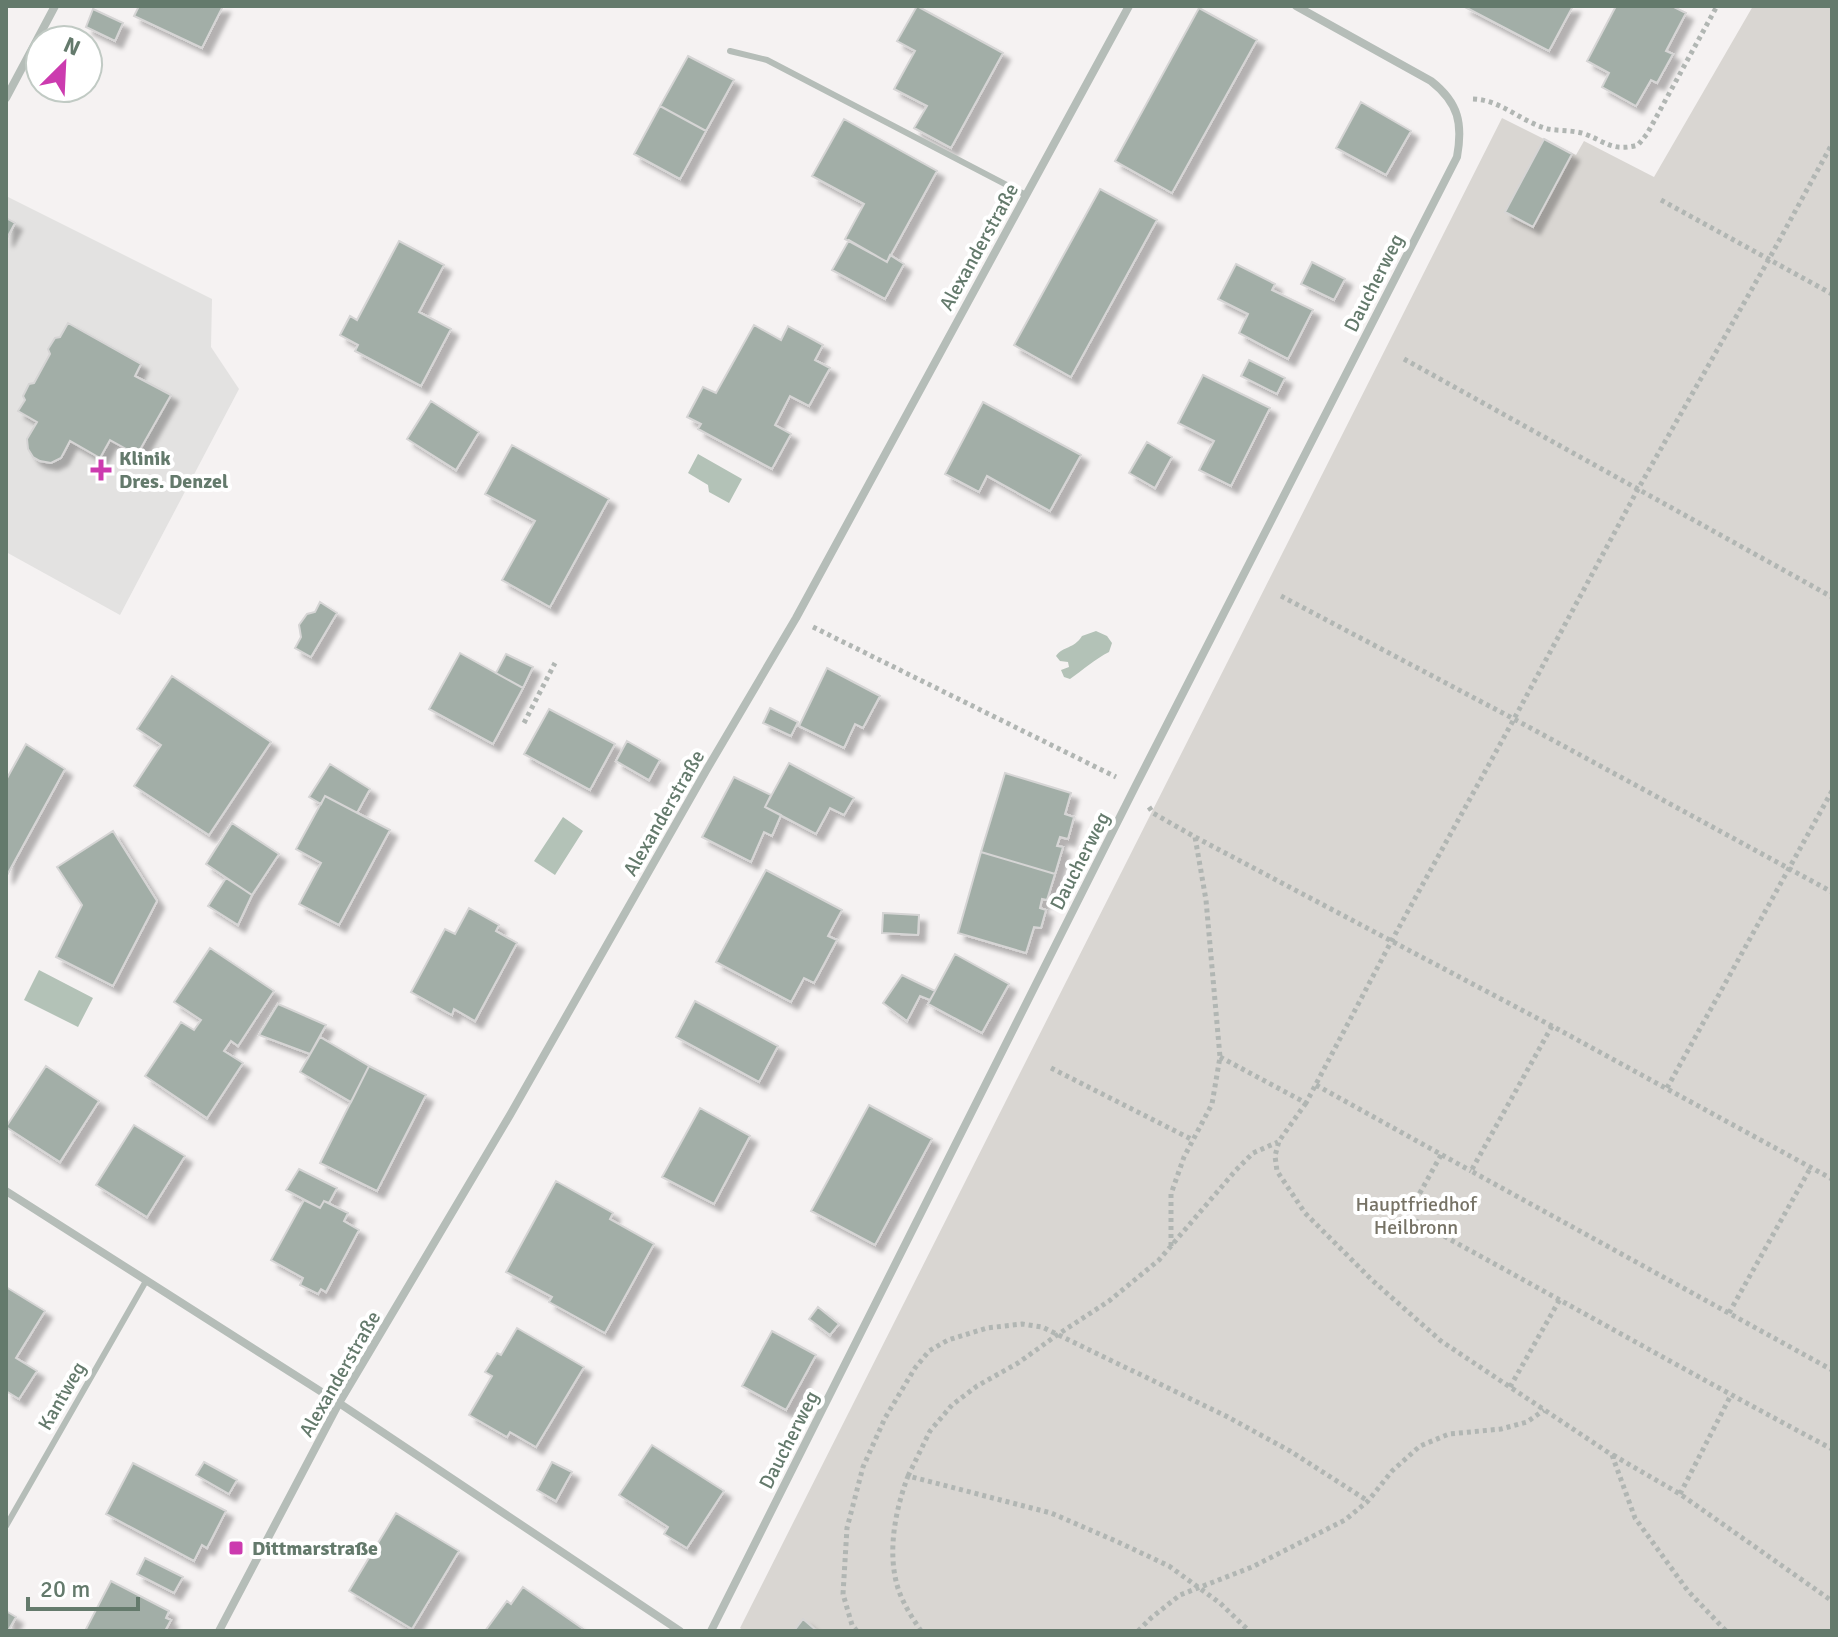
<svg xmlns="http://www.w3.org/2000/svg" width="1838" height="1637" viewBox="0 0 1838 1637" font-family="Signika,sans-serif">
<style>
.built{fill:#e3e2e1}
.green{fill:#d9d6d2}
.water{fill:#b3c2b7}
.building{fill:#a2aea7;stroke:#d6d5d5;stroke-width:2;filter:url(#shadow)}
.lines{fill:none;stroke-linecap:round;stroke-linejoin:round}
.path{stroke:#b1b6b3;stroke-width:5;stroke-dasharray:4 4;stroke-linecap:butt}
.lane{stroke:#b5bdb8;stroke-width:6}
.street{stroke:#b5bdb8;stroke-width:8}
.poi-dot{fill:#cc3baf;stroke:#fff;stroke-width:3}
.labels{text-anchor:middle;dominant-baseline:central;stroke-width:8;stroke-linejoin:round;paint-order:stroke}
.street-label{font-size:20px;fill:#647a6c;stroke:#fff}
.poi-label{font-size:20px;font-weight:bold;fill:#647a6c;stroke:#fff;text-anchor:start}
.park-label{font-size:20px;fill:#777366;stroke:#fff}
</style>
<defs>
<filter id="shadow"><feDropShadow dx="7" dy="7" stdDeviation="2" flood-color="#0004"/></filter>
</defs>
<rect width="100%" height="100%" fill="#f5f2f2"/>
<!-- built -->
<path class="built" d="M 6,196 L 212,299 L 211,347 L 239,389 L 120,615 L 6,552 Z"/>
<!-- green -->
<path class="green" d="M 1753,6 L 1832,6 L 1832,1631 L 744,1631 L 740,1628 L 1502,118 L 1576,155 L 1584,141 L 1654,177 Z"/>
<!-- water -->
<path class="water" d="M 698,454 L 742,479 L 729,503 L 709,492 L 708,485 L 688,473 Z
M 1096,631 L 1107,636 L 1112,643 L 1109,652 C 1095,659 1083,670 1070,679 L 1064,677 L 1061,670 L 1069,667 L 1068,662 L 1060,661 L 1056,656 C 1063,646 1074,649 1082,636 Z
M 563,817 L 583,831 L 555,875 L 534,861 Z
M 39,970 L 93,998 L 78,1027 L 24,1000 Z"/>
<!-- building -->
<path class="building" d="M 139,6 L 223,6 L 202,48 L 134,16 Z
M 917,6 L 1003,53 L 951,148 L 914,128 L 927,106 L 894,89 L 915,51 L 897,41 Z
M 1463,6 L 1573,6 L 1549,51 Z
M 1616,6 L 1672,6 L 1686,13 L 1666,51 L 1673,54 L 1657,83 L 1651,80 L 1636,106 L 1602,87 L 1609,73 L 1587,61 Z
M 1199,8 L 1257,40 L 1172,193 L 1115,161 Z
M 93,9 L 123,23 L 115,41 L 86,27 Z
M 688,56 L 734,80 L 706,131 L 660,106 Z
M 1361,102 L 1411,131 L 1386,175 L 1336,148 Z
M 660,106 L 706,131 L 680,179 L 634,154 Z
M 844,119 L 937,171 L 887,262 L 845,239 L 864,204 L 812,176 Z
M 1544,139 L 1572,154 L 1533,227 L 1505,212 Z
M 1100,189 L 1157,220 L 1071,377 L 1014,345 Z
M 6,218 L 15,223 L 6,240 Z
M 849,240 L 887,262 L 890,255 L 904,264 L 885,299 L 832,270 Z
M 399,241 L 444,265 L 419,312 L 451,329 L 421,386 L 355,351 L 358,345 L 340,335 L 350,316 L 357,320 Z
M 1312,262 L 1345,279 L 1334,300 L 1301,284 Z
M 1236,264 L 1275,284 L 1272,290 L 1313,310 L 1288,359 L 1239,333 L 1248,314 L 1218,299 Z
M 68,323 L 141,364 L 135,376 L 171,395 L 137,455 L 110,440 L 100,458 L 70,441 L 61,458 L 51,463 L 40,461 L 33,457 L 28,449 L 27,439 L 37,422 L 18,411 L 25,400 L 23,396 L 29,384 L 34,383 L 50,354 L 48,349 L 55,338 L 60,337 Z
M 754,325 L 781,340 L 788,326 L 823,345 L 815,360 L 830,368 L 809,406 L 790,396 L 775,425 L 791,434 L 772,469 L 698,429 L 701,424 L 687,417 L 703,387 L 716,393 Z
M 1249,360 L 1285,378 L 1277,394 L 1241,376 Z
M 1203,375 L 1270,408 L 1231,486 L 1199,470 L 1214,441 L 1178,423 Z
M 431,401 L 479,432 L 456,470 L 407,439 Z
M 983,402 L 1081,455 L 1050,511 L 987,476 L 979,492 L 945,474 Z
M 1147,442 L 1172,457 L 1155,488 L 1129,473 Z
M 512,445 L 609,499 L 550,607 L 502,580 L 535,521 L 485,494 Z
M 320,602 L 337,613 L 311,657 L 295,648 L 301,637 L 299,625 L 307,614 L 315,612 Z
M 460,653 L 523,688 L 493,744 L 429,709 Z
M 506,654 L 533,667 L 523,688 L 496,673 Z
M 827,668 L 880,696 L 863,728 L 855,724 L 844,748 L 799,726 Z
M 172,676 L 271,742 L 209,835 L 134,786 L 161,745 L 137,729 Z
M 770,708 L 798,722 L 791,736 L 763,723 Z
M 549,709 L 615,744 L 590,790 L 524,754 Z
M 627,741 L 660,760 L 649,780 L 616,761 Z
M 26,744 L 65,769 L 6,877 L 6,780 Z
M 789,763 L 854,798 L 844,815 L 830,808 L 816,834 L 765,807 Z
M 330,764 L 370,789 L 357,813 L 325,796 L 321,804 L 309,797 Z
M 1005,773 L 1071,793 L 1065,814 L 1074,817 L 1068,839 L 1060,837 L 1057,846 L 1063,847 L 1055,874 L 981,852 Z
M 734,777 L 771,795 L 765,807 L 781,815 L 772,836 L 764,832 L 751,862 L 702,837 Z
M 325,796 L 390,830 L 339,925 L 299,904 L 321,863 L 296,849 Z
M 232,823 L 279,854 L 252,895 L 206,864 Z
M 113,831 L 157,901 L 113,986 L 56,957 L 82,905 L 57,867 Z
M 981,852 L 1055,874 L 1047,900 L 1042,899 L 1040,908 L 1046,910 L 1041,928 L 1034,927 L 1026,953 L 958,933 Z
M 766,870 L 842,910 L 828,936 L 837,940 L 814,983 L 804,978 L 791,1002 L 716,962 Z
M 226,878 L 252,895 L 238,925 L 208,906 Z
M 469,908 L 499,925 L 496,931 L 517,943 L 475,1021 L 454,1009 L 452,1015 L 411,992 L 445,929 L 455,934 Z
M 883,913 L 919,915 L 918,935 L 882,933 Z
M 210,948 L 274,991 L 238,1046 L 231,1041 L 224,1051 L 243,1063 L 207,1118 L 145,1076 L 181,1022 L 194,1030 L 201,1020 L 174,1002 Z
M 955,954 L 1009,984 L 982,1033 L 928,1004 Z
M 902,975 L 935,991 L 930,1000 L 920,996 L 907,1021 L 883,1003 Z
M 695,1001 L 778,1046 L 759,1082 L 676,1037 Z
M 278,1004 L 326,1025 L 310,1054 L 259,1035 Z
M 320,1037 L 369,1066 L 351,1102 L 300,1072 Z
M 46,1066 L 99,1101 L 60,1162 L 6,1127 Z
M 369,1066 L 426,1095 L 377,1191 L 320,1163 Z
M 869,1105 L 932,1139 L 875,1245 L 811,1211 Z
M 700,1108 L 750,1136 L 714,1204 L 662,1177 Z
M 134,1125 L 185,1156 L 147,1217 L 96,1185 Z
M 299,1169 L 337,1188 L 329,1203 L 324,1201 L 320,1208 L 286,1190 Z
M 556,1181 L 613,1213 L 610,1219 L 654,1244 L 605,1333 L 549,1302 L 552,1297 L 506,1272 Z
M 304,1200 L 320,1208 L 324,1201 L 348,1213 L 344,1221 L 359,1230 L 326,1292 L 321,1289 L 318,1294 L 300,1285 L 303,1278 L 271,1260 Z
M 6,1287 L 45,1311 L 16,1358 L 37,1371 L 19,1399 L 6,1391 Z
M 818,1307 L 839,1324 L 830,1335 L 809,1319 Z
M 517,1328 L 584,1367 L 536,1447 L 510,1432 L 507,1437 L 469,1415 L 492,1376 L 485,1372 L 497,1353 L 501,1355 Z
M 772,1331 L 816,1355 L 786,1410 L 742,1386 Z
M 652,1445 L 724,1491 L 687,1548 L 664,1534 L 668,1527 L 619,1495 Z
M 204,1462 L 237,1480 L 229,1494 L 196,1475 Z
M 552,1462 L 572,1472 L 556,1501 L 537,1490 Z
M 133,1463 L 226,1511 L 207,1548 L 202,1545 L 194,1561 L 106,1514 Z
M 396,1513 L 459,1551 L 412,1629 L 349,1591 Z
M 145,1558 L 183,1577 L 174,1593 L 137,1574 Z
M 111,1581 L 169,1611 L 166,1618 L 171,1620 L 165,1631 L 85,1631 Z
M 523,1587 L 586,1631 L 485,1631 L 507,1601 L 511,1604 Z
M 6,1611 L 16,1617 L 8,1631 L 6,1631 Z
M 803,1619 L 817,1631 L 794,1631 Z"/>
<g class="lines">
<!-- path -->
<path class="path" d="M 1473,99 C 1502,100 1521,122 1548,129 C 1560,131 1573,130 1585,134 C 1606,142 1613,152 1638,145 L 1647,134 L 1717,6
M 1661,200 L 1832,294
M 1404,359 L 1832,597
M 1281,596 L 1514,719 L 1832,892
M 813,627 L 1116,777
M 524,723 L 555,663
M 1149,807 L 1153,813 L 1195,837 L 1552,1026 L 1832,1179
M 1552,1026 L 1471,1171 L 1832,1370
M 1220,1057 L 1306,1103 L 1392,940 L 1514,719 L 1638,489 L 1769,259 L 1832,144
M 1051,1068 L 1193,1140
M 1316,1085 L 1471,1171
M 1667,1088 L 1832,791
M 1306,1103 L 1279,1141 L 1275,1156 L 1277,1171 L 1305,1213 L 1373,1281 L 1441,1341 L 1612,1455 L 1635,1518 L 1688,1591 L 1726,1631
M 1441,1155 L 1407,1216 C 1549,1293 1689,1373 1832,1449
M 1171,1246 L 1171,1194 L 1184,1157 L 1212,1104 L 1220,1057 L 1206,900 L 1195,837
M 1729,1313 L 1811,1167
M 1510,1387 L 1560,1299
M 1613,1455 L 1680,1494 L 1832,1601
M 908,1476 L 930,1431 L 952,1405 L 977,1386 L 1018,1363 L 1057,1335 L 1109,1301 L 1159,1260 L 1236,1170 L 1253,1153 L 1278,1142
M 1680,1494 L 1731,1395
M 857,1631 L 852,1625 L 843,1594 L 847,1528 L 863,1467 L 885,1418 L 915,1368 L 929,1351 L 948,1340 L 987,1328 L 1022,1324 L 1042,1327 L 1226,1416 L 1290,1451 L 1368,1501
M 921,1631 C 911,1616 900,1599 896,1581 C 888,1547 896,1508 908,1476 L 1051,1513 L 1118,1542 L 1169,1566 L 1220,1603 L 1249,1631
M 1138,1631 L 1151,1618 L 1180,1595 L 1252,1567 L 1345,1520 L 1368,1501 L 1392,1471 L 1420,1446 L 1449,1434 L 1501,1429 L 1527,1422 L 1544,1410"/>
<!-- lane -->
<path class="lane" d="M 730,51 L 767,60 L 1026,195
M 6,1526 L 146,1281"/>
<!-- street -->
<path class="street" d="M 6,98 L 55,6
M 6,1191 L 339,1403 L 680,1631
M 219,1631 L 339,1403 L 510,1115 L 707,769 L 796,618 L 1129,6
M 711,1631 L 1135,787 L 1457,157 C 1463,124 1459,103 1431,81 L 1296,6"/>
</g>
<!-- markers -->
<g class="poi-dot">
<path d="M97 458h8v8h8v8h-8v8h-8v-8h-8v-8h8z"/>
<rect x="228" y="1540" width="16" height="16" rx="4"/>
</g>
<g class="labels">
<!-- street labels -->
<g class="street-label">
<text transform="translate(979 247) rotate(-61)">Alexanderstraße</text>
<text transform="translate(1374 283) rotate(-63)">Daucherweg</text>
<text transform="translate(664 813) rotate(-60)">Alexanderstraße</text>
<text transform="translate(1080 861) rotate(-63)">Daucherweg</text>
<text transform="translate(340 1374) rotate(-60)">Alexanderstraße</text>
<text transform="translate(62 1396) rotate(-60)">Kantweg</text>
<text transform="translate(789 1440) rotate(-63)">Daucherweg</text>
</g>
<!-- poi labels -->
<g class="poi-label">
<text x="119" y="458">Klinik<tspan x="119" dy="23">Dres. Denzel</tspan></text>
<text x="252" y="1548">Dittmarstraße</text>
</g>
<!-- park labels -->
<g class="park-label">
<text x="1416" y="1204">Hauptfriedhof<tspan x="1416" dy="23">Heilbronn</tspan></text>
</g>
</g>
<!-- border -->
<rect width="1838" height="1637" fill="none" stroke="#647a6c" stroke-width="16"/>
<!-- north arrow -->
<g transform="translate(64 64) rotate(24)"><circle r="38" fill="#ffffff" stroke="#c1cac4" stroke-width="2"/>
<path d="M0-6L14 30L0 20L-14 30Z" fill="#cc3baf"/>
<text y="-12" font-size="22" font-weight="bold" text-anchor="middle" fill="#647a6c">N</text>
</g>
<!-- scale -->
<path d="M28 1597v12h110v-12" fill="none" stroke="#647a6c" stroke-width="4"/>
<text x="40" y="1597" font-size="24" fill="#647a6c" stroke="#ffffff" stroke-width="6" paint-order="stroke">20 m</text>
</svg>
